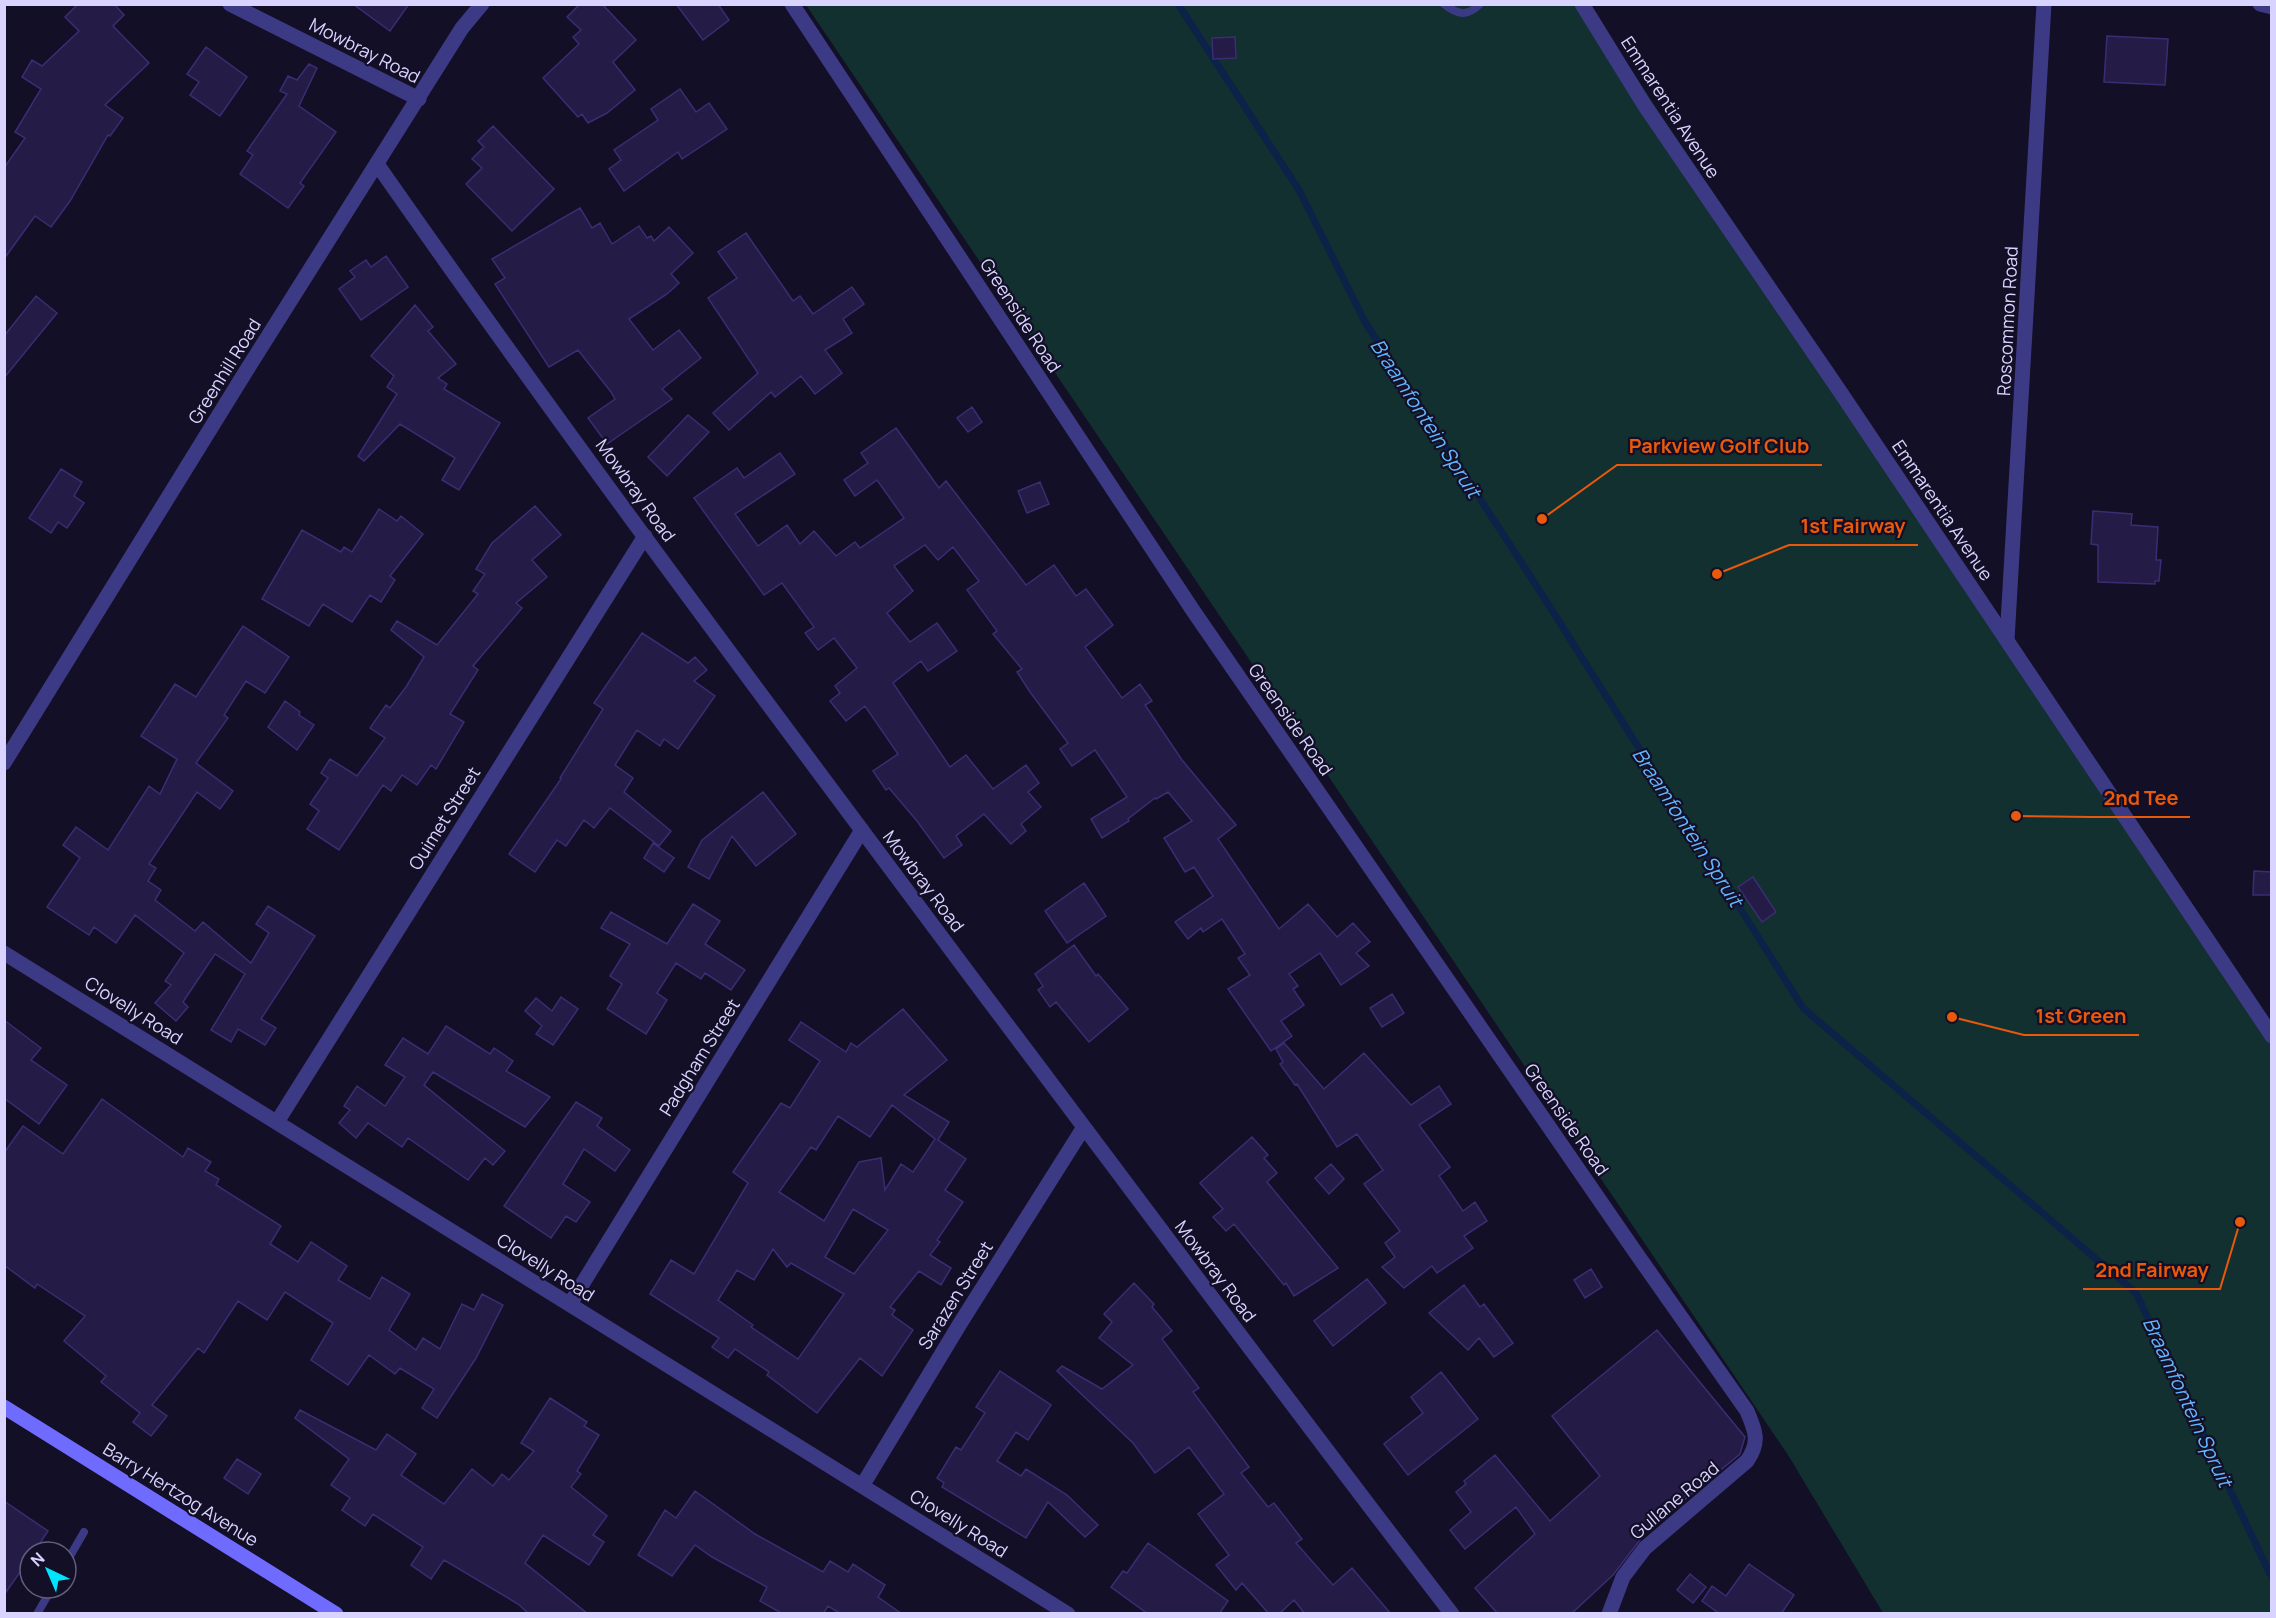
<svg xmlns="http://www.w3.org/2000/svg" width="2276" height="1618" viewBox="0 0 2276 1618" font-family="Manrope,sans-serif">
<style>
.green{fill:#12302f}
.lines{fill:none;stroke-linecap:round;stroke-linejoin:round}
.stream{stroke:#0c2248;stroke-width:7}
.building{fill:#241b47;stroke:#3b2d73;stroke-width:1.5;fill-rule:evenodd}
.service{stroke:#3d3a85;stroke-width:8}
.minor{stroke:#3d3a85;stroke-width:15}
.tertiary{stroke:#3d3a85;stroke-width:15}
.secondary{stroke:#6f6bff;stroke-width:15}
.labels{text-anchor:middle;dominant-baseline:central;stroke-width:4.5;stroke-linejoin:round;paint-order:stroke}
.street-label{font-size:18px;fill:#d9d4ff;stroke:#130f26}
.water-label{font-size:20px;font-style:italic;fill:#62b6ff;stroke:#130f26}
.leader{fill:none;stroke:#e8590c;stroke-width:2}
.callout-dot{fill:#e8590c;stroke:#130f26;stroke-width:2}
.callout-label{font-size:20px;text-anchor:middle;font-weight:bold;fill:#e8590c;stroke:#130f26;stroke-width:4.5;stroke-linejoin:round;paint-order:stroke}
</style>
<rect width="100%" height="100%" fill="#130f26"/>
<!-- green -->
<path class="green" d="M 806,5 L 1588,5 L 2271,1034 L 2271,1613 L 1883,1613 L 1788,1455 Z"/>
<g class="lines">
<!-- stream -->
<path class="stream" d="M 1178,4 L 1299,190 L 1365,322 L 1536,585 L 1803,1008 L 2136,1293 L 2272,1578"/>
</g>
<!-- building -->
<path class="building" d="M 78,4 L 114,4 L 124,15 L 113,26 L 149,63 L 105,105 L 123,118 L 110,136 L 108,135 L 70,201 L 51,227 L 35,216 L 4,259 L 4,168 L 25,138 L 15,132 L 41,89 L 22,77 L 32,60 L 42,66 L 79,31 L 65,17 Z
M 353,4 L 409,4 L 390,31 Z
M 580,4 L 602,4 L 636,40 L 613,62 L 635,90 L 607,113 L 588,123 L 582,114 L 578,117 L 543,78 L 579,44 L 573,37 L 581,30 L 567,17 Z
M 676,4 L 718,4 L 729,20 L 703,40 Z
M 2107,36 L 2168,39 L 2165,85 L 2104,82 Z
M 1235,37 L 1236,58 L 1213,59 L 1212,38 Z
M 206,47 L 247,77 L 220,116 L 190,95 L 199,82 L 187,74 Z
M 309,64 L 317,68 L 299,106 L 336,132 L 300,183 L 304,186 L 288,208 L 240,174 L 253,155 L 247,151 L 287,94 L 280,91 L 288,76 L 297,80 Z
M 680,89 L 696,112 L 709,103 L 727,129 L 682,159 L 678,152 L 624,191 L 609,169 L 621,160 L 614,150 L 658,120 L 651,109 Z
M 493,126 L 554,189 L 512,231 L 466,184 L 482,168 L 472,159 L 484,147 L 478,141 Z
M 580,208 L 592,228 L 600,223 L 612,244 L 639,226 L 647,238 L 651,236 L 654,241 L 669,227 L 693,253 L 671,274 L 679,283 L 667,294 L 629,319 L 653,350 L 679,330 L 701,358 L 662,389 L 672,399 L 607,444 L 588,418 L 615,399 L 611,392 L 578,350 L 549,367 L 495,284 L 505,278 L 492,259 Z
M 746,233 L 793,301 L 800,296 L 813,314 L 852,287 L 864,304 L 843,319 L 852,333 L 825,350 L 842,373 L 815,394 L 801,376 L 775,397 L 771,392 L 729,430 L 713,413 L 758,373 L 708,298 L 737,278 L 718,252 Z
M 386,256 L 408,287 L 361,320 L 339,289 L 355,277 L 350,271 L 366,260 L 371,267 Z
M 36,296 L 57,313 L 4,378 L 4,336 Z
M 415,305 L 433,327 L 428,331 L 456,364 L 438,378 L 447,384 L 444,389 L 500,423 L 459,490 L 442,480 L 455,458 L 400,424 L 364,461 L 358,456 L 397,394 L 387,387 L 394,376 L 371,356 Z
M 972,407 L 982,422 L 968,432 L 957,418 Z
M 688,415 L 709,432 L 667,476 L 648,457 Z
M 896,428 L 939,488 L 946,481 L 1026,585 L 1054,565 L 1076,596 L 1086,589 L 1113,625 L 1085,647 L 1122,698 L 1140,684 L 1152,701 L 1145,705 L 1182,760 L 1236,825 L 1218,839 L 1279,929 L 1308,904 L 1337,937 L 1353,923 L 1370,942 L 1356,953 L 1369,966 L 1341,985 L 1320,953 L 1289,974 L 1298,986 L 1293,989 L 1304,1005 L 1281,1021 L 1292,1036 L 1271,1051 L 1228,989 L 1250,975 L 1238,958 L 1245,954 L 1222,919 L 1203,932 L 1201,928 L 1188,939 L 1175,922 L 1213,896 L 1194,867 L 1185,872 L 1164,838 L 1192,821 L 1168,792 L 1156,799 L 1155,798 L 1128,819 L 1129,821 L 1102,838 L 1091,819 L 1127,797 L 1095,750 L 1072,766 L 1060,749 L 1068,743 L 1030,692 L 1017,672 L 1022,669 L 993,634 L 997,631 L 967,590 L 979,581 L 953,547 L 938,560 L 925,545 L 894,566 L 913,591 L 887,613 L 910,642 L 937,623 L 957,651 L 928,671 L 921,661 L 893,683 L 950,767 L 966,755 L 993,789 L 1026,765 L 1039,783 L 1028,792 L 1041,807 L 1021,824 L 1026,831 L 1011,844 L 984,814 L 956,836 L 962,845 L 944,858 L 917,821 L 889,788 L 886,790 L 873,771 L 898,754 L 865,706 L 846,721 L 830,701 L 840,693 L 835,686 L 857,668 L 834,638 L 818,650 L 805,633 L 814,627 L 782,583 L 764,595 L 694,498 L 737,468 L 744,478 L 780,453 L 795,474 L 735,514 L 758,546 L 787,525 L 800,544 L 814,531 L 836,556 L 855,542 L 860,548 L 904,518 L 877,480 L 855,496 L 844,480 L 868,463 L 861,453 Z
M 61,469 L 82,482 L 74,496 L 84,503 L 67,528 L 58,522 L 51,533 L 29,518 Z
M 1040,482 L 1049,504 L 1027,513 L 1018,491 Z
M 535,506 L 561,535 L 532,560 L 547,577 L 516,603 L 522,608 L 473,666 L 478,670 L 450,714 L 464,722 L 436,769 L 431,765 L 417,785 L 402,775 L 391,791 L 383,785 L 339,850 L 307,829 L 319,811 L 310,804 L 328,778 L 321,773 L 330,759 L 357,776 L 385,738 L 370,728 L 386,705 L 390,708 L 406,687 L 424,657 L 391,630 L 397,621 L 437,645 L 478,594 L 473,591 L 485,574 L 476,569 L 492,543 Z
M 379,509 L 397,521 L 401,516 L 423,534 L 390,576 L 395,580 L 381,602 L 370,595 L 352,622 L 323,604 L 309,626 L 262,599 L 302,530 L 341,552 L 344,547 L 352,552 Z
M 2093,511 L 2132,514 L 2131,525 L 2158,527 L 2156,560 L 2161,560 L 2159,581 L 2155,581 L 2155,584 L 2098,582 L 2098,545 L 2091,544 Z
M 243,626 L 289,657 L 265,693 L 246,681 L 224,715 L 228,718 L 196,763 L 233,791 L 220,809 L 197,792 L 149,864 L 156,868 L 148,881 L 161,890 L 155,900 L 195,931 L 203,922 L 251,963 L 269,933 L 256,924 L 268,906 L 315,936 L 261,1019 L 276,1028 L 265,1045 L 238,1029 L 231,1042 L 211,1030 L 245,974 L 215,954 L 183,1002 L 188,1007 L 176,1021 L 155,1003 L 171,985 L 165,981 L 184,953 L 135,915 L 116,943 L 94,927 L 89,935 L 47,907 L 80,858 L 63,845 L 76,827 L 108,850 L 149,786 L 160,794 L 177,759 L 141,736 L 175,684 L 196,697 Z
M 642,633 L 688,663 L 695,657 L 707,670 L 694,681 L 715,696 L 678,749 L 664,739 L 660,746 L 637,730 L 615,765 L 633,778 L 624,792 L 671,831 L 659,846 L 610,808 L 594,828 L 584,820 L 566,846 L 557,840 L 535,872 L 509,854 L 561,779 L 560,778 L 603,709 L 594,703 Z
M 285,701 L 300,712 L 299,715 L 314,725 L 297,750 L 268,727 Z
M 763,792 L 796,834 L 756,866 L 732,836 L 709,879 L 688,867 L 702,840 Z
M 653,843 L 674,858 L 664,872 L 644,858 Z
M 2254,871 L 2271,872 L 2271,895 L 2253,895 Z
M 1753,877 L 1776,912 L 1762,922 L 1738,887 Z
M 1084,883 L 1106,916 L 1067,943 L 1045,911 Z
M 693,904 L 720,921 L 705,944 L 745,970 L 731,990 L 705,973 L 701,979 L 676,963 L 657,993 L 667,1000 L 646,1034 L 607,1009 L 622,984 L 610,976 L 630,944 L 601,928 L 611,912 L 667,944 Z
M 1074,945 L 1096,976 L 1098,974 L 1128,1009 L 1089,1042 L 1056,1002 L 1050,1007 L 1038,990 L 1043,986 L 1035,974 Z
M 1392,994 L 1404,1013 L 1382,1027 L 1370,1008 Z
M 561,997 L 578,1009 L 553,1045 L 536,1034 L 542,1026 L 525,1011 L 536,998 L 552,1011 Z
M 903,1009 L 947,1060 L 904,1095 L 949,1122 L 938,1140 L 966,1159 L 945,1190 L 963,1202 L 937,1240 L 940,1242 L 930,1255 L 951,1268 L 941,1285 L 919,1271 L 890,1307 L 895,1310 L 892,1315 L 913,1330 L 882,1376 L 860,1358 L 817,1413 L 767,1375 L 769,1372 L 735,1349 L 728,1358 L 712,1347 L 719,1338 L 650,1294 L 671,1260 L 694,1274 L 748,1183 L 733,1172 L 781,1103 L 790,1108 L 820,1061 L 789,1040 L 801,1022 L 846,1052 L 851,1043 L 857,1047 ZM 892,1105 L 935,1139 L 913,1172 L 901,1164 L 885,1190 L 881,1158 L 859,1162 L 824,1221 L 779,1192 L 811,1147 L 816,1150 L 838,1116 L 870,1137 ZM 853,1209 L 888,1230 L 854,1274 L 825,1257 ZM 773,1249 L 787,1267 L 791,1263 L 844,1294 L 798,1359 L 751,1327 L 753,1325 L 718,1300 L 737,1270 L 754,1280 Z
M 4,1020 L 41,1048 L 31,1060 L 67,1085 L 39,1124 L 4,1098 Z
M 446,1026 L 490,1054 L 494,1048 L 513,1061 L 506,1071 L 550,1097 L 525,1127 L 433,1072 L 424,1085 L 505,1151 L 493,1165 L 485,1158 L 468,1180 L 408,1138 L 402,1147 L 368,1123 L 356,1138 L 339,1123 L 350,1110 L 344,1106 L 357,1086 L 385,1106 L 405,1077 L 385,1065 L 403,1038 L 428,1054 Z
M 1284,1043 L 1324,1089 L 1364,1053 L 1411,1105 L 1439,1086 L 1451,1104 L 1419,1125 L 1450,1167 L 1439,1176 L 1463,1211 L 1475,1202 L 1487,1221 L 1464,1236 L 1473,1248 L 1437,1273 L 1432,1266 L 1404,1288 L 1382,1267 L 1395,1257 L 1385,1243 L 1400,1231 L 1364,1184 L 1383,1170 L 1357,1134 L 1337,1147 L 1297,1084 L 1295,1085 L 1280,1064 L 1283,1062 L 1276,1049 Z
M 102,1099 L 183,1157 L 188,1148 L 211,1162 L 205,1171 L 219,1179 L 216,1185 L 281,1226 L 270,1244 L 298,1262 L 311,1242 L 347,1266 L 338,1280 L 370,1299 L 382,1277 L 410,1294 L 389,1330 L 416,1350 L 423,1338 L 440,1349 L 462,1304 L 474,1310 L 482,1294 L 503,1305 L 476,1358 L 437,1418 L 422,1408 L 434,1389 L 400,1368 L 395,1374 L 369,1355 L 348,1385 L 311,1360 L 333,1323 L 285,1292 L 267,1320 L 238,1301 L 204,1353 L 198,1348 L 152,1405 L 167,1416 L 151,1436 L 133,1422 L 140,1413 L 101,1382 L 106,1376 L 64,1341 L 85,1316 L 37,1284 L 35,1288 L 4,1265 L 4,1153 L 23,1126 L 63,1154 Z
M 576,1102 L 602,1118 L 597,1126 L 630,1150 L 615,1171 L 584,1149 L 563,1184 L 590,1202 L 576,1222 L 566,1216 L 551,1238 L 504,1206 Z
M 1252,1137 L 1268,1155 L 1264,1158 L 1277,1173 L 1267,1182 L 1338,1268 L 1294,1296 L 1286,1283 L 1284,1285 L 1234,1224 L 1226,1231 L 1213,1217 L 1223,1209 L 1200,1183 Z
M 1331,1164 L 1344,1179 L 1329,1194 L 1315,1178 Z
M 1591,1269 L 1602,1287 L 1585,1298 L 1574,1280 Z
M 1367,1279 L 1386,1303 L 1333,1346 L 1314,1321 Z
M 1134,1283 L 1154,1304 L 1152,1307 L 1172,1331 L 1162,1339 L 1199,1388 L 1193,1392 L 1249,1467 L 1241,1473 L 1268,1507 L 1274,1503 L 1302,1539 L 1296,1543 L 1333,1585 L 1352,1568 L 1391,1614 L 1305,1614 L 1294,1600 L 1279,1614 L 1269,1614 L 1242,1583 L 1236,1590 L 1216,1565 L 1229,1555 L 1198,1514 L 1224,1494 L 1189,1447 L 1155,1473 L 1133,1443 L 1057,1371 L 1062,1366 L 1102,1389 L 1133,1365 L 1099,1338 L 1112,1322 L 1104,1314 Z
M 1464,1285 L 1480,1307 L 1484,1304 L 1513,1343 L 1494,1357 L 1479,1338 L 1468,1350 L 1429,1313 Z
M 1657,1330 L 1745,1437 L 1740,1454 L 1638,1538 L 1640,1540 L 1613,1575 L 1571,1614 L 1498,1614 L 1475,1588 L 1535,1534 L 1516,1507 L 1465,1549 L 1450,1530 L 1471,1512 L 1456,1492 L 1466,1484 L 1464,1481 L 1495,1455 L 1550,1521 L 1600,1476 L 1552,1416 Z
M 1000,1371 L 1051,1405 L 1028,1440 L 1016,1432 L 997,1461 L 1021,1476 L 1026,1469 L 1067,1495 L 1098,1525 L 1085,1537 L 1048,1502 L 1026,1538 L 942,1487 L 944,1483 L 937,1478 L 956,1447 L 961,1450 L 985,1413 L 976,1407 Z
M 1441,1372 L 1478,1419 L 1408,1475 L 1384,1444 L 1423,1413 L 1411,1397 Z
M 550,1398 L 587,1422 L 584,1426 L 599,1435 L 577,1471 L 581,1474 L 571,1487 L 607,1516 L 593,1535 L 604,1542 L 589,1565 L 543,1535 L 525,1563 L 588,1614 L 529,1614 L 518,1604 L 444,1560 L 431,1579 L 411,1565 L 423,1547 L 373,1514 L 365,1526 L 342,1510 L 350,1498 L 331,1485 L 349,1459 L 295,1418 L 300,1410 L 376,1450 L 387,1434 L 416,1454 L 401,1475 L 444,1504 L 472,1469 L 493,1486 L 502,1474 L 509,1480 L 534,1451 L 521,1443 Z
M 237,1459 L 261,1474 L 248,1494 L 224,1478 Z
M 695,1491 L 755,1534 L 823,1572 L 830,1561 L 848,1572 L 853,1564 L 885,1585 L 878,1597 L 902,1614 L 841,1614 L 828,1606 L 823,1614 L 783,1614 L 760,1601 L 767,1587 L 712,1557 L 695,1545 L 672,1576 L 638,1555 L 665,1510 L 676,1518 Z
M 4,1501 L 48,1531 L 34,1552 L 30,1552 L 30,1558 L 4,1595 Z
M 1148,1543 L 1228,1601 L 1219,1614 L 1148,1614 L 1111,1587 L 1123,1571 L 1127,1573 Z
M 1749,1564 L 1794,1595 L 1781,1614 L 1720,1614 L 1702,1601 L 1712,1586 L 1726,1596 Z
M 1690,1574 L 1706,1587 L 1693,1603 L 1677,1590 Z"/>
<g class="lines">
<!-- service -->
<path class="service" d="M 1444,4 C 1458,15 1467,17 1480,4
M 66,1563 L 84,1532
M 37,1614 L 52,1588"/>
<!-- minor -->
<path class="minor" d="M 230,4 L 419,99
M 792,4 L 1194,612 L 1636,1253 L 1747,1411 C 1756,1432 1760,1442 1747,1461 L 1645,1548 L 1623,1577 L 1609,1614
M 377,164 C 576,449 785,727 993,1006 C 1146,1209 1297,1413 1452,1614
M 2007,640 L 2044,4
M 4,953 L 1068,1614
M 277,1122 L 645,536
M 570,1304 L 862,830
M 862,1486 L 961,1322 L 1084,1127"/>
<!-- tertiary -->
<path class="tertiary" d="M 1582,4 L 1645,106 L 1841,393 L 2272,1036
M 2260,4 L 2272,7
M 4,763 L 243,376 L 462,28 L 482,4"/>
<!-- secondary -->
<path class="secondary" d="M 4,1407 L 336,1614"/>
</g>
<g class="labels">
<!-- street labels -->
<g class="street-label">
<text transform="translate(365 50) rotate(27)">Mowbray Road</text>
<text transform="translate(1671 107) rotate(57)">Emmarentia Avenue</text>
<text transform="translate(1021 315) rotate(57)">Greenside Road</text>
<text transform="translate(2007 321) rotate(-87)">Roscommon Road</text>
<text transform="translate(224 371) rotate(-58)">Greenhill Road</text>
<text transform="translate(636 490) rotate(54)">Mowbray Road</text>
<text transform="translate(1943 510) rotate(56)">Emmarentia Avenue</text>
<text transform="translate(1291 719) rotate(55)">Greenside Road</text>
<text transform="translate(444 818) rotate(-58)">Ouimet Street</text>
<text transform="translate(924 881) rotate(53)">Mowbray Road</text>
<text transform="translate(134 1010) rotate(32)">Clovelly Road</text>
<text transform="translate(699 1057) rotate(-58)">Padgham Street</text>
<text transform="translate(1567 1119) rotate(55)">Greenside Road</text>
<text transform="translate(546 1267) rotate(32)">Clovelly Road</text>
<text transform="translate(1216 1271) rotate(53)">Mowbray Road</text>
<text transform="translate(955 1295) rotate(-58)">Sarazen Street</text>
<text transform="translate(181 1494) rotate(32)">Barry Hertzog Avenue</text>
<text transform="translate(1674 1500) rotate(-40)">Gullane Road</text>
<text transform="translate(959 1523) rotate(32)">Clovelly Road</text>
</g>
<!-- water labels -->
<g class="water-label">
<text transform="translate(1426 418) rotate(57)">Braamfontein Spruit</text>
<text transform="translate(1688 827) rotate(57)">Braamfontein Spruit</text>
<text transform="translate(2188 1402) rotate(65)">Braamfontein Spruit</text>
</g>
</g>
<!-- callouts -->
<path class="leader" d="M1542 519L1617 465H1822M1717 574L1789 545H1918M2016 816L2091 817H2190M1952 1017L2024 1035H2139M2240 1222L2220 1289H2083"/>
<g class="callout-dot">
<circle cx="1542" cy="519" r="6"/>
<circle cx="1717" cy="574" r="6"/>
<circle cx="2016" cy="816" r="6"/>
<circle cx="1952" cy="1017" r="6"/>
<circle cx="2240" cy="1222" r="6"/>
</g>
<g class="callout-label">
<text x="1719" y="453">Parkview Golf Club</text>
<text x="1853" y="533">1st Fairway</text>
<text x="2141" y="805">2nd Tee</text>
<text x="2081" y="1023">1st Green</text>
<text x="2152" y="1277">2nd Fairway</text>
</g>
<!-- border -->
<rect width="2276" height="1618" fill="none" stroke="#d9d4ff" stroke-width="12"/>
<!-- north arrow -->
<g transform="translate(48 1570) rotate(316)"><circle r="28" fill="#130f26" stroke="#625e7d" stroke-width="1.5"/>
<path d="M0-4.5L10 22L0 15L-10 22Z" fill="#00e5ff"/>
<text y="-9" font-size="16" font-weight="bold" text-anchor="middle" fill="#d9d4ff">N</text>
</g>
</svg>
